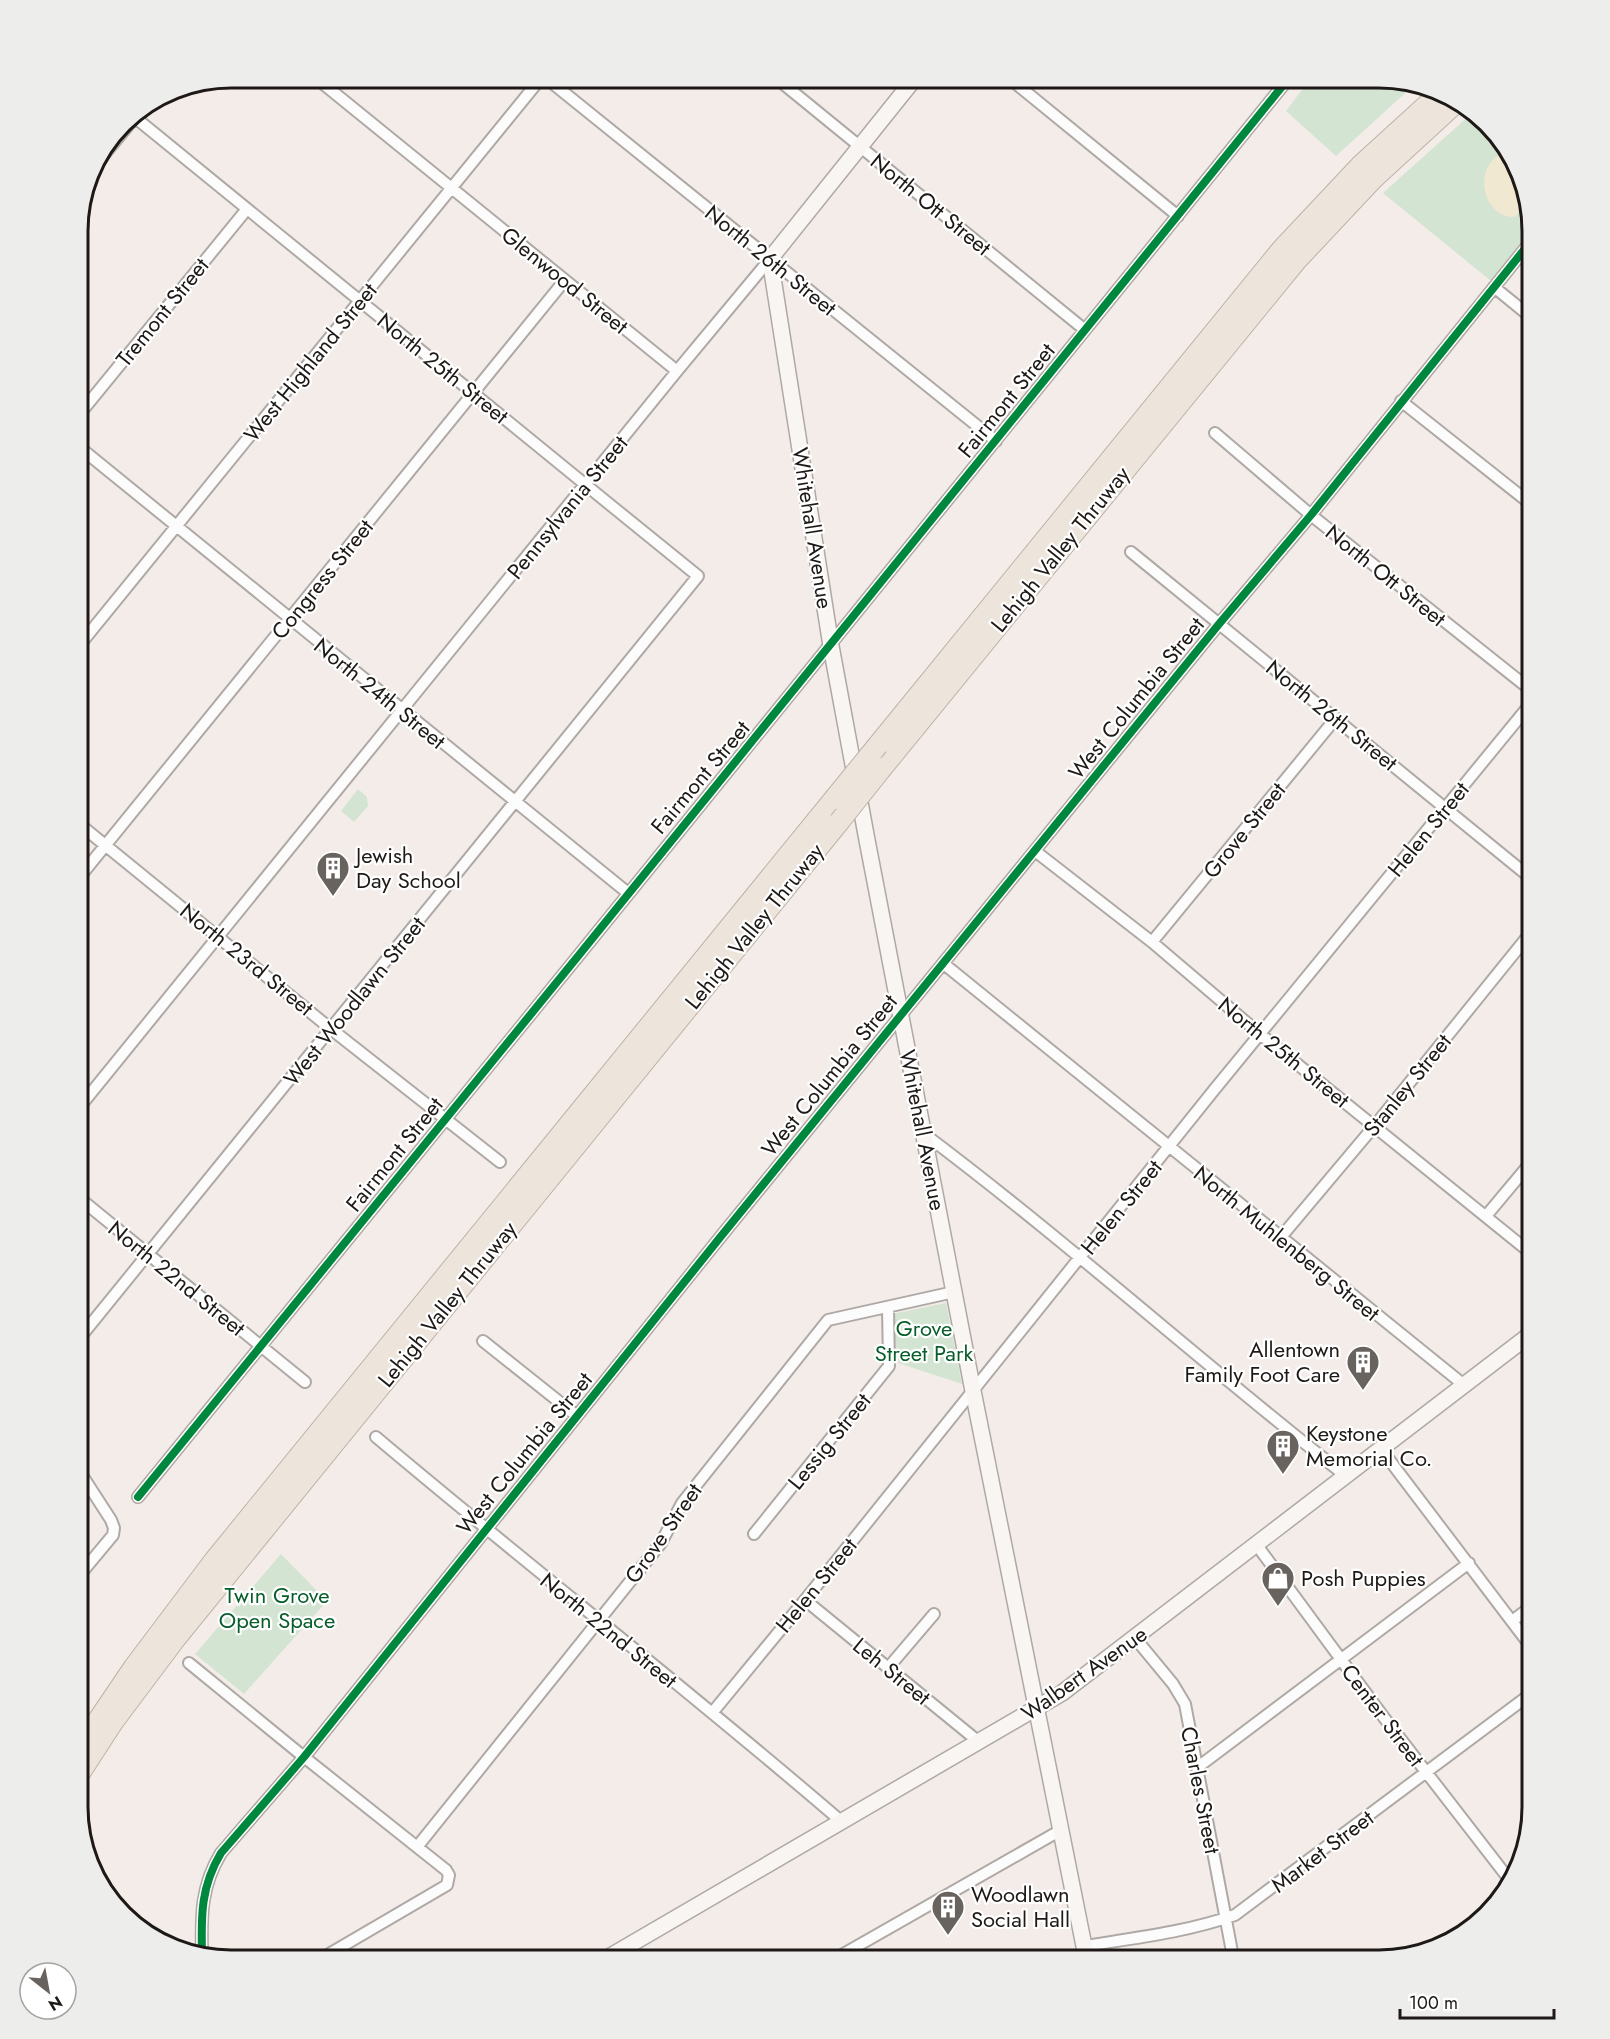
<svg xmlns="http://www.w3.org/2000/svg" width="1610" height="2039" viewBox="0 0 1610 2039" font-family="Jost,sans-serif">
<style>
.green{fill:#d4e4d2}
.sand{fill:#f1e8d1}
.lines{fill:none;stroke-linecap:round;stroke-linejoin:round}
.street-casing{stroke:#afa9a5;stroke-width:14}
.secondary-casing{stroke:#afa9a5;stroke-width:18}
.highway-casing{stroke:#beb2a7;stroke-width:22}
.street{stroke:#fdfcfc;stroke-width:10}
.secondary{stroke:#f9f5f2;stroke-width:15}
.highway{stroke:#ede5dc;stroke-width:20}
.highway-bridge-casing{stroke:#beb2a7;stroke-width:22;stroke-linecap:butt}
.highway-bridge{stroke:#ede5dc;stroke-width:20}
.cycleway-casing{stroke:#fff;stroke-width:11}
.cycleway{stroke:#00873e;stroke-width:8}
.labels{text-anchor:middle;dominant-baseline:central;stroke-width:4.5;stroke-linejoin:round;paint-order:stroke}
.street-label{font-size:22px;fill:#1e1916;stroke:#fff}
.poi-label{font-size:22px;fill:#1e1916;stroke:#fff;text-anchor:start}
.park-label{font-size:22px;fill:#085e2a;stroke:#fff}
.rim{fill:none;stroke:#1e1916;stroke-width:3}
</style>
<rect width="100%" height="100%" fill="#f4ece8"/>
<!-- green -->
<path class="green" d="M 1311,78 L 1388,78 L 1413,86 L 1336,156 L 1286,111 Z
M 1471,114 L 1506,147 L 1532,231 L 1491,281 L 1383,193 Z
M 358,789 L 367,797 L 368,806 L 354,822 L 341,811 Z
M 946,1303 L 962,1384 L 898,1363 L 892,1314 Z
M 281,1554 L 327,1601 L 244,1694 L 195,1654 Z"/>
<!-- sand -->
<path class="sand" d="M 1504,153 L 1508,153 L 1524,207 L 1515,217 C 1481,218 1472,164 1504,153 Z"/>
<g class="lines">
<defs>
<path id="street" d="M 316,78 L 677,371
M 546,78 L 996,441
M 776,78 L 1085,330
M 1009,78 L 1178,216
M 92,169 L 141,110
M 1494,287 L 1532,318
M 1401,401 L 1532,505
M 78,416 L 247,209
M 1215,433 L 1311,515 L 1532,691
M 78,446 L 628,893
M 1131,552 L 1532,879
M 78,647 L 541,78
M 78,823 L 331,1029 L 500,1162
M 1035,851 L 1152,942 L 1260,1034 L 1532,1254
M 78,879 L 565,280
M 1152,942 L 1336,718
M 944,964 L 1464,1385
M 78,1109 L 677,371 L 770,259
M 923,1133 C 1068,1242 1203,1364 1346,1476
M 78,1197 L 305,1382
M 1486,1216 L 1532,1161
M 1281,1237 L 1381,1118 L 1532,931
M 78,1340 L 698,576 C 509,423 321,269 132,115
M 483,1341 L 577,1416
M 376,1437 C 530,1567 689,1690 842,1822
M 1381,1449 L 1532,1648
M 138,1497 C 523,1025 906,552 1289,78
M 754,1534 L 889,1366 L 888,1307
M 1256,1544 L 1382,1715 L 1512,1883
M 78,1577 L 113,1535 L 114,1528 L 111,1520 L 78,1469
M 805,1600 L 979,1742
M 1512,1621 L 1532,1606
M 1135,1638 L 1173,1684 L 1185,1704 L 1233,1957
M 189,1663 L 304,1757 L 446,1870 L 449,1875 L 447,1885 L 317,1961
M 888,1668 L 934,1614
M 712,1713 L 805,1600 L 1214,1090 L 1532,702
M 1198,1767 L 1469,1563
M 417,1847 L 661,1543 L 682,1503 L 828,1320 L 954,1292
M 1085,1946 C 1135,1938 1187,1932 1235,1915 L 1532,1693
M 202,1953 C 201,1915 201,1886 221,1853 L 304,1757 L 722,1235 L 1219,624 L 1311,515 L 1532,240
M 831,1961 L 1061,1830"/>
<path id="secondary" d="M 915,78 L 770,259 L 831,646 L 867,840 L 973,1391 L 1087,1961
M 602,1961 L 1062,1693 L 1532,1333"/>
<path id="highway" d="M 878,745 L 1282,249 L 1360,166 L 1439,94
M 882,768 L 1296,261 L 1373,179 L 1458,101
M 90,1732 L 134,1667 L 213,1562 L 834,799
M 78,1776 L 113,1722 L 176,1638 L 839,822"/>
</defs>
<!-- street casing -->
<use href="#street" class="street-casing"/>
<!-- secondary casing -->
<use href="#secondary" class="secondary-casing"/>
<!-- highway casing -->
<use href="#highway" class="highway-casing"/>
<!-- street -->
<use href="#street" class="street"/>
<!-- secondary -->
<use href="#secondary" class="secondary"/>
<!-- highway -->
<use href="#highway" class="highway"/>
<defs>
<path id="highway-bridge" d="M 834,799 L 878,745
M 839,822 L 882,768"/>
</defs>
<!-- highway-bridge casing -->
<use href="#highway-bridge" class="highway-bridge-casing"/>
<!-- highway-bridge -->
<use href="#highway-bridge" class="highway-bridge"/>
<defs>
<path id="cycleway" d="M 138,1497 C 523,1025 906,552 1289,78
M 202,1953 C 201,1915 201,1886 221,1853 L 304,1757 L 722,1235 L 1219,624 L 1311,515 L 1532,240"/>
</defs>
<!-- cycleway casing -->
<use href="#cycleway" class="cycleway-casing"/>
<!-- cycleway -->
<use href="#cycleway" class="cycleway"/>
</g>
<!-- icons -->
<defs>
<symbol id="building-pin" viewBox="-11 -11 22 30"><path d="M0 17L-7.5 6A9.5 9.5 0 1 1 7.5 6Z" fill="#696360" stroke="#fff"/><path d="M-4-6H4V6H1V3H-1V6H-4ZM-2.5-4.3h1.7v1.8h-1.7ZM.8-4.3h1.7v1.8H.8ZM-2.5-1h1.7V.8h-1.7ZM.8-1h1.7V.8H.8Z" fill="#fff"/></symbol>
<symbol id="shop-pin" viewBox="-11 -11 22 30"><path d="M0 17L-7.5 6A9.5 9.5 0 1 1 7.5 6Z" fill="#696360" stroke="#fff"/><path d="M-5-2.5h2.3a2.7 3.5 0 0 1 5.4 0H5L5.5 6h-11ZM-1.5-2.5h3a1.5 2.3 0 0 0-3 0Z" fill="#fff"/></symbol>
</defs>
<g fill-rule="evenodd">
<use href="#building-pin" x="314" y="849" width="38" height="52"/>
<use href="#building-pin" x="1344" y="1343" width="38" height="52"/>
<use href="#building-pin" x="1264" y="1427" width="38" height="52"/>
<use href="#shop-pin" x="1259" y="1559" width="38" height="52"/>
<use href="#building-pin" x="929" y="1888" width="38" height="52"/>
</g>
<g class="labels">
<!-- street labels -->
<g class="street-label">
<text transform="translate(931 204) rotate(39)">North Ott Street</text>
<text transform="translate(771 260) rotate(39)">North 26th Street</text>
<text transform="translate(565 280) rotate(39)">Glenwood Street</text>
<text transform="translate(162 312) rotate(-51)">Tremont Street</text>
<text transform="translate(310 362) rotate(-51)">West Highland Street</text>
<text transform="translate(443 368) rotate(39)">North 25th Street</text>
<text transform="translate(1006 400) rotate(-51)">Fairmont Street</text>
<text transform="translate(567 507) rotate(-51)">Pennsylvania Street</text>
<text transform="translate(813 528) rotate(81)">Whitehall Avenue</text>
<text transform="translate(1060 549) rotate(-51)">Lehigh Valley Thruway</text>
<text transform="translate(1386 575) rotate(39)">North Ott Street</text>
<text transform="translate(322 579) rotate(-51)">Congress Street</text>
<text transform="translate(380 693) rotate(39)">North 24th Street</text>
<text transform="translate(1136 698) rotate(-51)">West Columbia Street</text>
<text transform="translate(1332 715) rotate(39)">North 26th Street</text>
<text transform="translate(700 777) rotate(-50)">Fairmont Street</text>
<text transform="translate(1428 829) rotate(-51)">Helen Street</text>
<text transform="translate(1244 830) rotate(-51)">Grove Street</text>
<text transform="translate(754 926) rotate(-51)">Lehigh Valley Thruway</text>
<text transform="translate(247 959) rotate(39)">North 23rd Street</text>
<text transform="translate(354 1001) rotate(-51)">West Woodlawn Street</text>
<text transform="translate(1284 1052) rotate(39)">North 25th Street</text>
<text transform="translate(829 1075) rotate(-51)">West Columbia Street</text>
<text transform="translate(1407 1085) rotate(-51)">Stanley Street</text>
<text transform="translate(923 1130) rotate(79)">Whitehall Avenue</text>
<text transform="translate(394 1154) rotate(-51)">Fairmont Street</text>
<text transform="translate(1121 1207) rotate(-51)">Helen Street</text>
<text transform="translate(1287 1243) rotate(39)">North Muhlenberg Street</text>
<text transform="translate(177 1278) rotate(39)">North 22nd Street</text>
<text transform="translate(447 1304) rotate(-51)">Lehigh Valley Thruway</text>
<text transform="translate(829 1441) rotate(-51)">Lessig Street</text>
<text transform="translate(524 1453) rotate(-51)">West Columbia Street</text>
<text transform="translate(663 1533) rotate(-55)">Grove Street</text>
<text transform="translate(816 1585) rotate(-51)">Helen Street</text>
<text transform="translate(609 1630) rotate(39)">North 22nd Street</text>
<text transform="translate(892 1671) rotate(39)">Leh Street</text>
<text transform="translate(1084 1673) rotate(-35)">Walbert Avenue</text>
<text transform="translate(1383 1715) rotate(53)">Center Street</text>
<text transform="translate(1201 1790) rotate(79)">Charles Street</text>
<text transform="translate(1322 1851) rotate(-37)">Market Street</text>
</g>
<!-- poi labels -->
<g class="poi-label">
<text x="356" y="855">Jewish<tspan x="356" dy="25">Day School</tspan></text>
<text x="1340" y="1349" text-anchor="end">Allentown<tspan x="1340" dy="25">Family Foot Care</tspan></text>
<text x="1306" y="1433">Keystone<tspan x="1306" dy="25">Memorial Co.</tspan></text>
<text x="1301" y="1578">Posh Puppies</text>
<text x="971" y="1894">Woodlawn<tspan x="971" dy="25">Social Hall</tspan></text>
</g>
<!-- park labels -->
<g class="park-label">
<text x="924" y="1328">Grove<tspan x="924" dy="25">Street Park</tspan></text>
<text x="277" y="1595">Twin Grove<tspan x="277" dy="25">Open Space</tspan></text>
</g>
</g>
<!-- crop -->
<path d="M0 0H1610V2039H0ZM231 88H1379A143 143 0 0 1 1522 231V1807A143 143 0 0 1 1379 1950H231A143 143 0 0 1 88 1807V231A143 143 0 0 1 231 88Z" fill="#ededec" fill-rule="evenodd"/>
<path class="rim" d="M231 88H1379A143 143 0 0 1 1522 231V1807A143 143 0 0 1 1379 1950H231A143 143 0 0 1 88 1807V231A143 143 0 0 1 231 88Z"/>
<!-- north arrow -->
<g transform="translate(48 1991) rotate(149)"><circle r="28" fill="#ffffff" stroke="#a5a3a2" stroke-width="1.5"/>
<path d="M0-4.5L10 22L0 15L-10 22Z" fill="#696360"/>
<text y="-9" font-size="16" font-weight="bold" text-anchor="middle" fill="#1e1916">N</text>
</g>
<!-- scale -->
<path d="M1400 2009v9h154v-9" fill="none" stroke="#1e1916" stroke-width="3"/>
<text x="1409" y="2009" font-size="18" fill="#1e1916" stroke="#ffffff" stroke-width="4.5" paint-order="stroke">100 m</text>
</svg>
